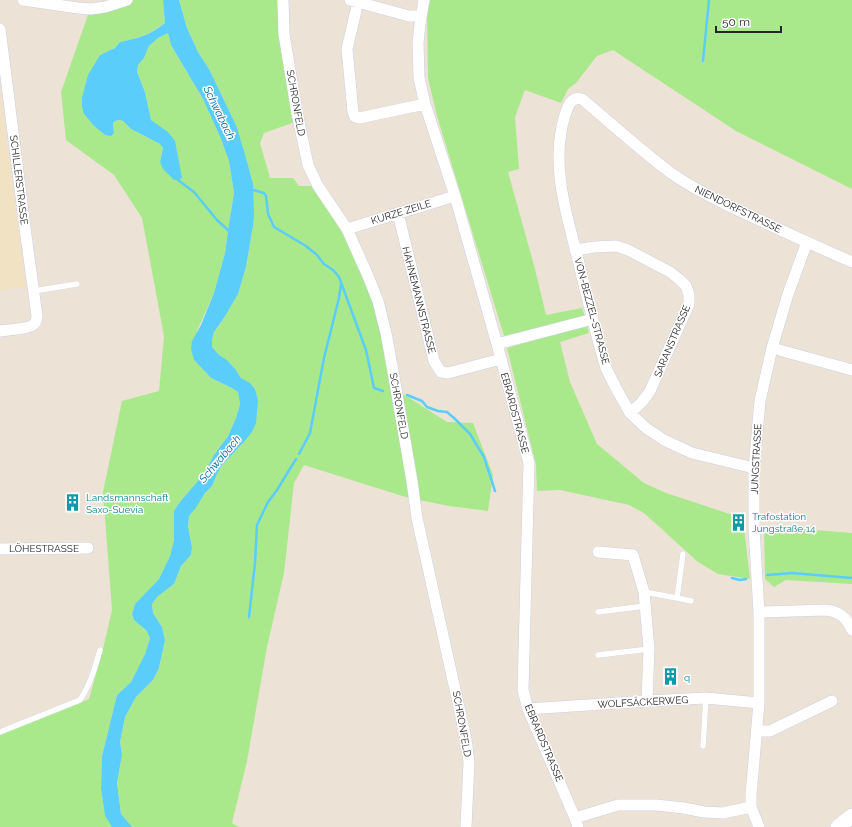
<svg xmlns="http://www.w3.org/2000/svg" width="852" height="827" viewBox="0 0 852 827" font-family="Raleway,sans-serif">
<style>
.education{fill:#f0e2c2}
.green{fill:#a9e98b}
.water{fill:#5bcdfb}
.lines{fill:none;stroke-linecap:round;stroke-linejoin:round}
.stream{stroke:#5bcdfb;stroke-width:2.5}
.lane-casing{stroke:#cbcfe2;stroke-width:6}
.street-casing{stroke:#cbcfe2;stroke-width:12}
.secondary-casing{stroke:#cbcfe2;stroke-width:16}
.lane{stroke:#fff;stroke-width:5.5}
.street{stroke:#fff;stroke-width:11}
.secondary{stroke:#fff;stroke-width:15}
.labels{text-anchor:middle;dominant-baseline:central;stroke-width:3;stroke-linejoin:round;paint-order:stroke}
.street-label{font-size:10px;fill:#272727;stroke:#fff}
.culture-label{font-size:10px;fill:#0d838f;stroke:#fff;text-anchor:start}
.water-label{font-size:11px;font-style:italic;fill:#0066a1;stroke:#fff}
</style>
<rect width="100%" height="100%" fill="#ece3d6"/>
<!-- education -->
<path class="education" d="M 0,90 L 26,287 L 0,290 Z"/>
<!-- green -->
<path class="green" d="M 131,0 L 163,0 L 165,23 C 150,34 139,38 120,42 L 115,48 L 100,55 L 84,114 L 94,126 L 105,135 L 114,131 L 113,123 L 115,121 L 120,120 L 123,121 L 131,129 L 160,144 L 163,148 L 160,162 L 174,180 L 155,124 L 151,120 L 145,92 L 137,72 L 138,65 L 144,58 L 149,46 L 158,38 L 168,33 L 171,45 L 203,99 L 221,139 L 229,161 L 234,193 L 229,224 L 225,253 L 214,293 L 197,331 L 194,360 L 211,378 L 232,388 L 238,392 L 240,404 L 236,418 L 228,436 L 214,455 L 203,475 L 179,503 L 174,511 L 174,540 L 170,556 L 159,579 L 135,604 L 132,614 L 134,620 L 146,630 L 150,638 L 145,654 L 131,682 L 117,695 L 102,756 L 101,789 L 105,816 L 112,827 L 0,827 L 0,735 L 89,699 L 103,649 L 112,610 L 103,492 L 122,401 L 159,391 L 164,336 L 142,218 L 114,175 L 66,140 L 61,92 L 89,12 Z
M 179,0 L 281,0 L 295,122 L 264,133 L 260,143 L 270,178 L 293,178 L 299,186 L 318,186 L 347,229 L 386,333 L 415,500 L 304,465 L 294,483 L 284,573 L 267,647 L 247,761 L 232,823 L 239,827 L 132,827 L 121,814 L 117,783 L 122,755 L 120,742 L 125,717 L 136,697 L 153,680 L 159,668 L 165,640 L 162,627 L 153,613 L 152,604 L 157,597 L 174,584 L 181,566 L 191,555 L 192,547 L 188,527 L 189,516 L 195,508 L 205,493 L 212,486 L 217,474 L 222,465 L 244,442 L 258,400 L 255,389 L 249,383 L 241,378 L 236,370 L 227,360 L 219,356 L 212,347 L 212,340 L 214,332 L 224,318 L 238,294 L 246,267 L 253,226 L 236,125 L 209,69 L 198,52 L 187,28 Z
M 428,0 L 852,0 L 852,189 L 736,131 L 613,50 L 597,56 L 576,83 L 568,89 L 561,103 L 525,90 L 515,117 L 519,169 L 508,172 L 535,269 L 546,315 L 582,308 L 585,317 L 504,336 L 437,116 L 428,78 L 427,6 Z
M 587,325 L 589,333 L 560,342 L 570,382 L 597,444 L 644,483 L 666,493 L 736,516 L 737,527 L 744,528 L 750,579 L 718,574 L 698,562 L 644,513 L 629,505 L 560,490 L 537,491 L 536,465 L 507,348 Z
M 400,392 L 447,422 L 473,423 L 493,475 L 488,511 L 449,506 L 424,501 L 420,500 L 418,498 Z
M 764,526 L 852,533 L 852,584 L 786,580 L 774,587 L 765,579 Z"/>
<!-- water -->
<path class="water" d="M 163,0 L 179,0 L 187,28 L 198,52 L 209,69 L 236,125 L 244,151 L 253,184 L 254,215 L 253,226 L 246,267 L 238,294 L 224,318 L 214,332 L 212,340 L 212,347 L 219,355 L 227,360 L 236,370 L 241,378 L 250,383 L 255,389 L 258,400 L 256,423 L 252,432 L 244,442 L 222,465 L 217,474 L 212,486 L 205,493 L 195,509 L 189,516 L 188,527 L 192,547 L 191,555 L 181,566 L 174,584 L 157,597 L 152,604 L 153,613 L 162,627 L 165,640 L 159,668 L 153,680 L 136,697 L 125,717 L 120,742 L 122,755 L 117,783 L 121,814 L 132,827 L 112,827 L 105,816 L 101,789 L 102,756 L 117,695 L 131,682 L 145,654 L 150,638 L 146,630 L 134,620 L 132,614 L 135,604 L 159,579 L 170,556 L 174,540 L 174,511 L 179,503 L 203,475 L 214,455 L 228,436 L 236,418 L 240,404 L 238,392 L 232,388 L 211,378 L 194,360 L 191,349 L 192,341 L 201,325 L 214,293 L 225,253 L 229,224 L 234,193 L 229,161 L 221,139 L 203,99 L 171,45 L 168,33 L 158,38 L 149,46 L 144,58 L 138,65 L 137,72 L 145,92 L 151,120 L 168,132 L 175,141 L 182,178 L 178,180 L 174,180 L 163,169 L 160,162 L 163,148 L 160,144 L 131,129 L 123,121 L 120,120 L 115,121 L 113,123 L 114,133 L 111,136 L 105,135 L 94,126 L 84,114 L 82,107 L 82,98 L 88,75 L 100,55 L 115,48 L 120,42 C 139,38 150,35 165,23 Z"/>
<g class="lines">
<!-- stream -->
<path class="stream" d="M 703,61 L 709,0
M 178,180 L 194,192 L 217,220 L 229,231
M 250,189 L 264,193 L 266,196 L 268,214 L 274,227 L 306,246 L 317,255 L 324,264 L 333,270 L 339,277 L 366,350 L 374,388 L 383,391
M 407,395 L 422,401 L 427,407 L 438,411 L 447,412 L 454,418 L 470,434 L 484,457 L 495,491
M 299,454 L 310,433 L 324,358 L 339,298 L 341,284
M 767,575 L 792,573 L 852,578
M 732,578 L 740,580 L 746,579
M 249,617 L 255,563 L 257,525 L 268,502 L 277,490 L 296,459"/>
<defs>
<path id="lane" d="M 34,291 L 77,284
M 644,592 L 677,598 L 683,554
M 677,598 L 691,601
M 598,612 L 645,606
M 598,655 L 649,649
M 0,732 L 80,700 C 90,685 95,668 100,650
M 703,746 L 706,698"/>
<path id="street" d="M 23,0 L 78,8 L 91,9 L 105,7 L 127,0
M 283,0 L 284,34 L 297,113 L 308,165 L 318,186 L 347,229 L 368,276 L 378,301 L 386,333 L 394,377 L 412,481 L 417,518 L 466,739 L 469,762 L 466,827
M 350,0 L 409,16 L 421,16
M 424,0 L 420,24 L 418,43 L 419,78 L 425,104 L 455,196 L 497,344 L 529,463 L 523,690 L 528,709 L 575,818 L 578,827
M 358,2 L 347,49 L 353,112 L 355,117 L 359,118 L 425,104
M 0,29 L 25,228 L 37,316 C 37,320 36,323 33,325 C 28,329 7,330 0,331
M 398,213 L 434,361 L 441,372 L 448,373 L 501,359
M 347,229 L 455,196
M 575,250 L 595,247 L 616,246 L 628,250 L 670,272 L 679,279 L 686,286 L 689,295 L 689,304 L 650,391 L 642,402 L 630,413
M 497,344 L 593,319
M 772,348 L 852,370
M 754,468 L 692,453 L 664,440 L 646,428 L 630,413 L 617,390 L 606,368 L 601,351 C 593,321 585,290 578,259 C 566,213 550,163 565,115 C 568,106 571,96 582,99 C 612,124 640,150 671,173 C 698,192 728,206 757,219 C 789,234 820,248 852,262
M 0,549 L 88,548
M 598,552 L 633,555 L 644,592 L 649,649 L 647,701
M 759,612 L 826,610 C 840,612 846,617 852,630
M 528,709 L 647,701 L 706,698 L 759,703
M 757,731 L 770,731 L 832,701
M 575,818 L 618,805 L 656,805 L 684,808 L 704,812 L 723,813 L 751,807
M 759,827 L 751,807 L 751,795 L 759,703 L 759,612 L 754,529 L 754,468 L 760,401 L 772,348 L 788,294 L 807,242"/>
<path id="secondary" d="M 838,827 L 852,816"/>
</defs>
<!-- lane casing -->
<use href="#lane" class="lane-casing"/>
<!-- street casing -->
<use href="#street" class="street-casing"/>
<!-- secondary casing -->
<use href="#secondary" class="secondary-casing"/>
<!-- lane -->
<use href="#lane" class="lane"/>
<!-- street -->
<use href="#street" class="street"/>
<!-- secondary -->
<use href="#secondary" class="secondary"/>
</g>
<!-- icons -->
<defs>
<symbol id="building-bare" viewBox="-9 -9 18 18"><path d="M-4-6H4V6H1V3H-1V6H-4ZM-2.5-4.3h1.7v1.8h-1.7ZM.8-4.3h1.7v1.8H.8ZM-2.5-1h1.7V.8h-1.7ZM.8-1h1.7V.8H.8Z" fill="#0f9aa8" stroke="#fff" stroke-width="2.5" paint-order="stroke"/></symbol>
</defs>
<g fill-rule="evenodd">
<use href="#building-bare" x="60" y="490" width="25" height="25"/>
<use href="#building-bare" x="726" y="510" width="25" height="25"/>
<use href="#building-bare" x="658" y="664" width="25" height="25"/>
</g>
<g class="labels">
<!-- street labels -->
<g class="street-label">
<text transform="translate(296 103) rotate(80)">SCHRONFELD</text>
<text transform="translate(19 180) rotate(83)">SCHILLERSTRASSE</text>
<text transform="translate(738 209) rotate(26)">NIENDORFSTRASSE</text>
<text transform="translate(401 212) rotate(-17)">KURZE ZEILE</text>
<text transform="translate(419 300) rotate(76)">HAHNEMANNSTRASSE</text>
<text transform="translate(592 311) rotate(75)">VON-BEZZEL-STRASSE</text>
<text transform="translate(672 341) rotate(-67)">SARANSTRASSE</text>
<text transform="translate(399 406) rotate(80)">SCHRONFELD</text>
<text transform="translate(515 413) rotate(75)">EBRARDSTRASSE</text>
<text transform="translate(756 459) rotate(-87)">JUNGSTRASSE</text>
<text x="44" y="548">LÖHESTRASSE</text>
<text transform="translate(643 702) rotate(-3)">WOLFSÄCKERWEG</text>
<text transform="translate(462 724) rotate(80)">SCHRONFELD</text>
<text transform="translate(544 743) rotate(67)">EBRARDSTRASSE</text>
</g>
<!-- culture labels -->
<g class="culture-label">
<text x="86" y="497">Landsmannschaft<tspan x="86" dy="12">Saxo-Suevia</tspan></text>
<text x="752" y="516">Trafostation<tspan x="752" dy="12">Jungstraße 14</tspan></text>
<text x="684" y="677">q</text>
</g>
<!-- water labels -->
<g class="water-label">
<text transform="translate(219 113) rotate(64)">Schwabach</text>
<text transform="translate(220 459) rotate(-50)">Schwabach</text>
</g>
</g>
<!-- scale -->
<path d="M716 26v6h65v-6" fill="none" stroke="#272727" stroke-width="2"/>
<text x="722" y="26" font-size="12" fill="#272727" stroke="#ffffff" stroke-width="3" paint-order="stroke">50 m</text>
</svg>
